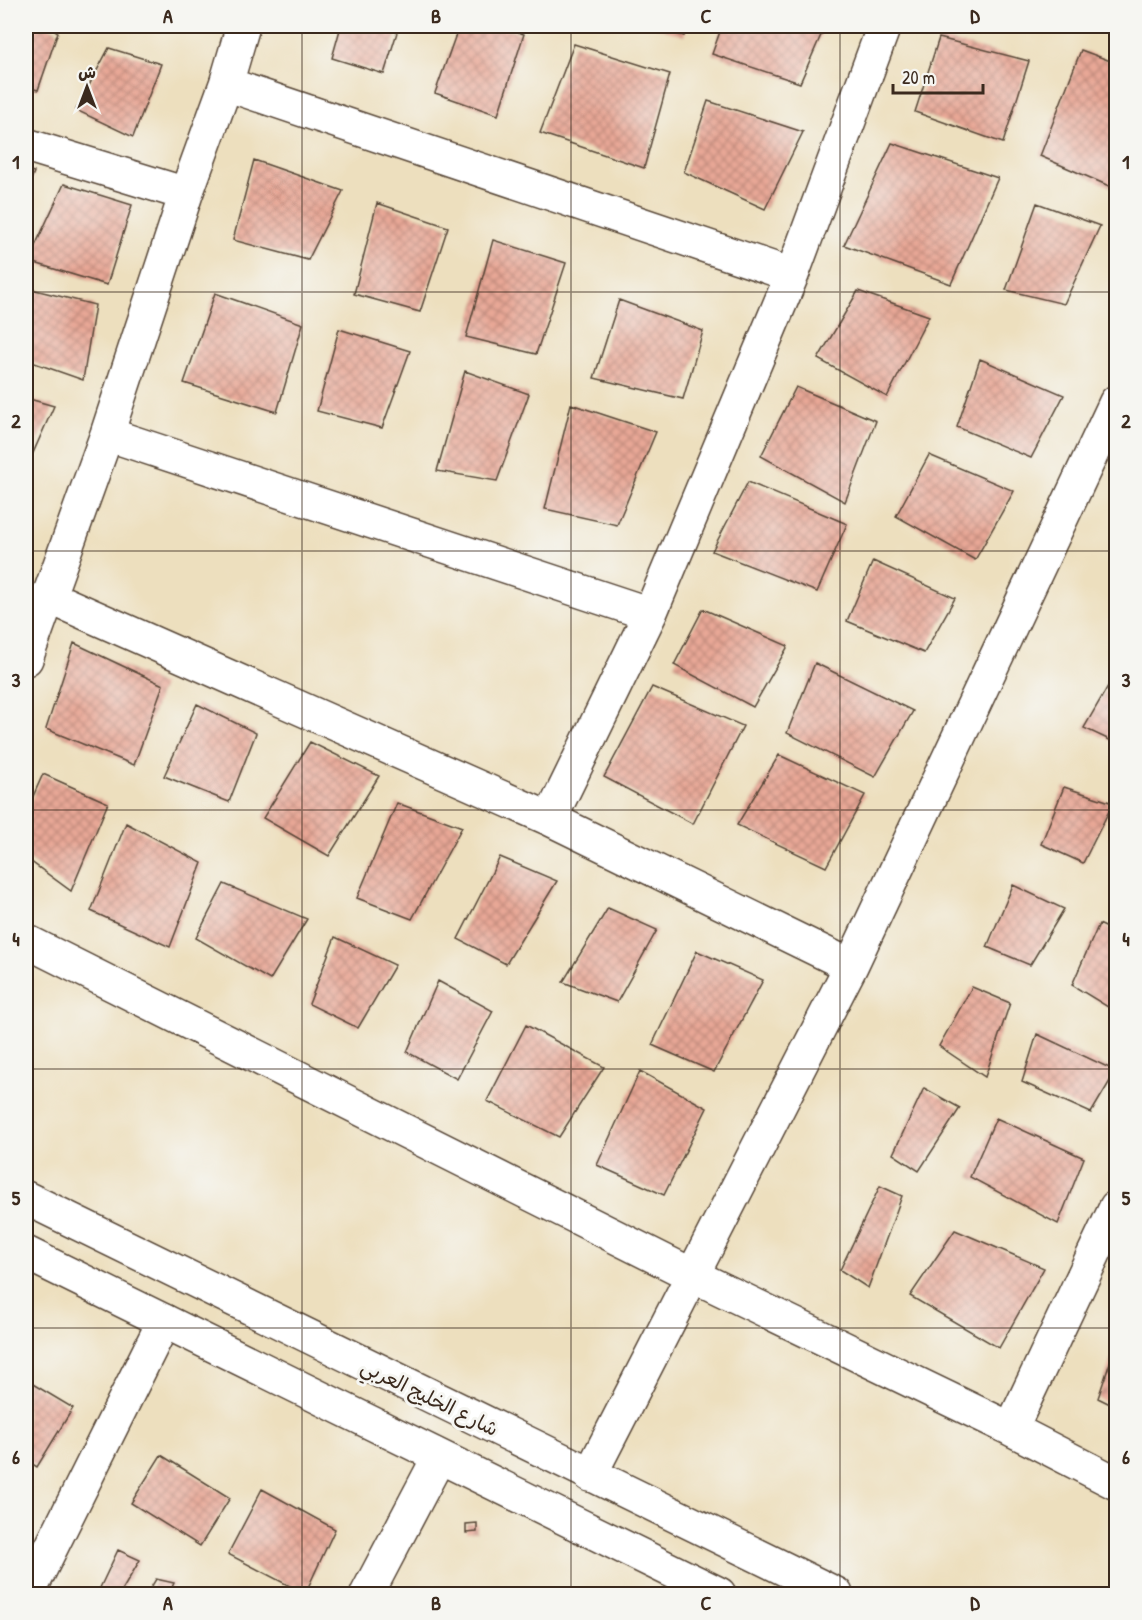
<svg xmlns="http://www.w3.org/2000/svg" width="1142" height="1620" viewBox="0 0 1142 1620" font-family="'Patrick Hand','Playpen Sans Arabic',sans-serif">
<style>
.building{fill:url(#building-cross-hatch)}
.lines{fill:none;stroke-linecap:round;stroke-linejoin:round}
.minor-casing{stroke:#564536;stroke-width:36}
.major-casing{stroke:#564536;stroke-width:36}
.minor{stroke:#fff;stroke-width:33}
.major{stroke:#fff;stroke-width:33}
.grid{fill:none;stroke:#3b2a1e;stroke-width:1.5;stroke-opacity:0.55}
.labels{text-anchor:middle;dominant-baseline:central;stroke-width:6;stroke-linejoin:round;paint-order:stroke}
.street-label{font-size:20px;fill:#3b2a1e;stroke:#f6f6f2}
.neatline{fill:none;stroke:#3b2a1e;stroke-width:2}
.grid-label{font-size:20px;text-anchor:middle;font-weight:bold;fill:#3b2a1e}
</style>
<defs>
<pattern id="building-cross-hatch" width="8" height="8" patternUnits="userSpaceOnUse" patternTransform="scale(1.5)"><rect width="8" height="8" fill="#e8a796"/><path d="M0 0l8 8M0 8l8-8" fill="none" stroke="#bd887a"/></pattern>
</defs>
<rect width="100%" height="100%" fill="#f6f6f2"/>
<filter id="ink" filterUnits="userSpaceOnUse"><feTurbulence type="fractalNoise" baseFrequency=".0167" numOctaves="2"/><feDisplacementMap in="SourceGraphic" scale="12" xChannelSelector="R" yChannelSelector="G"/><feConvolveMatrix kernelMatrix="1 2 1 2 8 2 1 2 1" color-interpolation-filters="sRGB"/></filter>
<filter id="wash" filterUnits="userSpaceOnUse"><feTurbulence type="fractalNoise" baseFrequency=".008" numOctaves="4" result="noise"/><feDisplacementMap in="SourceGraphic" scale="24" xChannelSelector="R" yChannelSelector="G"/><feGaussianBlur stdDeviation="1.35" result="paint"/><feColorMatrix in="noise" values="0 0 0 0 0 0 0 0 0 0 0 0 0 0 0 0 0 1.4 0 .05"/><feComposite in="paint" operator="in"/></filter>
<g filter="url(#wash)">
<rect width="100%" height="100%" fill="#eddfbe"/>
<g id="blocks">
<!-- building -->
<path class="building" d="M 26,26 L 48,26 L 58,32 L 38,90 L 26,87 Z
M 341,26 L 399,26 L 384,74 L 332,58 Z
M 459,26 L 495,26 L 524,34 L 498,115 L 435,93 Z
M 653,26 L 687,26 L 684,36 Z
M 722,26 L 825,26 L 800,83 L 712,54 Z
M 939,38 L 1029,61 L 1003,143 L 915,112 Z
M 574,44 L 670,74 L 644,168 L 540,133 Z
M 109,48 L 161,64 L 133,137 L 76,110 Z
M 1081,50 L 1116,63 L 1116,189 L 1040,156 Z
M 708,101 L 803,132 L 765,209 L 684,172 Z
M 892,143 L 998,178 L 951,284 L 844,245 Z
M 254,160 L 343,191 L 308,260 L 233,240 Z
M 26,170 L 34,172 L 26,193 Z
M 64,184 L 132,205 L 107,285 L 28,261 Z
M 377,203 L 448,227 L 420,312 L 354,294 Z
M 1037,203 L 1100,226 L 1064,304 L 1006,290 Z
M 493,240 L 566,263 L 536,354 L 466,337 Z
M 27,288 L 95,305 L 83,380 L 26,360 Z
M 858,291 L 929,316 L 887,397 L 818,359 Z
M 215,293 L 303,324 L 277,412 L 184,383 Z
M 619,300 L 703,331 L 683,399 L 594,378 Z
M 339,329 L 410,351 L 382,428 L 317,411 Z
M 980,359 L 1064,395 L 1031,458 L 957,427 Z
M 465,371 L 529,394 L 497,481 L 437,471 Z
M 796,387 L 876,421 L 845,502 L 761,456 Z
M 26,398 L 54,406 L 33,453 L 26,451 Z
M 571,404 L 656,432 L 617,525 L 545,509 Z
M 929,455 L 1014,491 L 975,560 L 896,516 Z
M 748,482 L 847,524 L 817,592 L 712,551 Z
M 873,561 L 955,598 L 924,653 L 847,621 Z
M 703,609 L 788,646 L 753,707 L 674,665 Z
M 74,643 L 163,685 L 134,765 L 46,729 Z
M 815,663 L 913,711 L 875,777 L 787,733 Z
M 1111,681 L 1116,683 L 1116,743 L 1084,728 Z
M 652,687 L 743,726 L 693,824 L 604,777 Z
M 197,704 L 256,733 L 229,802 L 164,776 Z
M 310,742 L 379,776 L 329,856 L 263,818 Z
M 779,755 L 865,795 L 826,867 L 737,825 Z
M 43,774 L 108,803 L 71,891 L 26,858 L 26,812 Z
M 1064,787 L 1113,803 L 1083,863 L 1041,844 Z
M 397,803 L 462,827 L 412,919 L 357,898 Z
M 126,823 L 202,863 L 170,947 L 91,911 Z
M 500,857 L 557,881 L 506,964 L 458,939 Z
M 224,884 L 307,919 L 270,980 L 196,938 Z
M 1013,885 L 1064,909 L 1030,965 L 987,947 Z
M 608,908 L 657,930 L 617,1002 L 563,982 Z
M 1099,924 L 1116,932 L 1116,1012 L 1072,985 Z
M 335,937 L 395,965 L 358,1028 L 309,1004 Z
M 697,951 L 763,980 L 714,1072 L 652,1045 Z
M 438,981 L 493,1011 L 457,1079 L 407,1052 Z
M 972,987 L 1010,1003 L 985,1077 L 939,1046 Z
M 526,1025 L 604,1067 L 559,1137 L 487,1101 Z
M 1037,1034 L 1116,1071 L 1091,1113 L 1022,1082 Z
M 640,1071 L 707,1108 L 664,1195 L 597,1165 Z
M 924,1088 L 960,1108 L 919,1171 L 893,1154 Z
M 996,1118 L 1084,1158 L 1058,1224 L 970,1177 Z
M 880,1186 L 902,1196 L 868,1288 L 840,1270 Z
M 955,1230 L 1044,1268 L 999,1348 L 910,1296 Z
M 1116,1345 L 1116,1407 L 1098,1398 Z
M 26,1380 L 73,1408 L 37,1467 L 26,1460 Z
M 161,1455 L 230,1498 L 200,1546 L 131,1503 Z
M 262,1489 L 335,1529 L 305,1594 L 228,1554 Z
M 477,1523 L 477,1532 L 466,1533 L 466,1524 Z
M 118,1550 L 140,1560 L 120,1594 L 104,1594 L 98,1592 Z
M 156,1579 L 174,1583 L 169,1594 L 147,1594 Z"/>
</g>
</g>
<g filter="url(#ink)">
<use href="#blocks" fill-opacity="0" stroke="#564536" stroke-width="1.5"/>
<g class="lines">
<defs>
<path id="minor" d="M 226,84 L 792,275
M 26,145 L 186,194
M 107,434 L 650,614
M 47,596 L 550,819 L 851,966
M 26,659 L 107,434 L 186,194 L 226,84 L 243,26
M 550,819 L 650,614 L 792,275 L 884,26
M 26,941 L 692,1275 L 1011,1429 L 1116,1483
M 1011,1429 L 1116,1207
M 590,1475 L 851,966 L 1116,402
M 28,1594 L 164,1321
M 367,1594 L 439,1457"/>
<path id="major" d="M 26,1198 L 836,1594
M 26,1253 L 719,1594"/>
</defs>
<!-- minor casing -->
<use href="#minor" class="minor-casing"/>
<!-- major casing -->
<use href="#major" class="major-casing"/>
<!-- minor -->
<use href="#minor" class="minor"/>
<!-- major -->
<use href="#major" class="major"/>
</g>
</g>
<!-- grid -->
<path class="grid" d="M 302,26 L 302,1594M 571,26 L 571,1594M 840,26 L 840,1594M 26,292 L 1116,292M 26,551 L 1116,551M 26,810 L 1116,810M 26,1069 L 1116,1069M 26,1328 L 1116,1328"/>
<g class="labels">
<!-- street labels -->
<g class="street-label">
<text transform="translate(430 1397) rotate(26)">شارع الخليج العربي</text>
</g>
</g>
<!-- margin -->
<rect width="1142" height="1620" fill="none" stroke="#f6f6f2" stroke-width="66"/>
<!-- north arrow -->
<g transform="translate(87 87)" stroke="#f6f6f2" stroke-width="4.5" paint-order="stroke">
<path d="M0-4.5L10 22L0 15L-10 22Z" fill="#3b2a1e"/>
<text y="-9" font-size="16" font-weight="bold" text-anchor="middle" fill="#3b2a1e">ش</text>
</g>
<!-- scale -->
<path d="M893 84v9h90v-9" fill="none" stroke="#3b2a1e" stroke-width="3"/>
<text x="902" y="84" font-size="18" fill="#3b2a1e" stroke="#f6f6f2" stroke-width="4.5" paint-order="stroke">20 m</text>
<rect x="33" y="33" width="1076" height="1554" class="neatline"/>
<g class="grid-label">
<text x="168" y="23">A</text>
<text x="436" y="23">B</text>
<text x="706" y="23">C</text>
<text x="975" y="23">D</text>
<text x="16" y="169">1</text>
<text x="1126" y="169">1</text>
<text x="16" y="428">2</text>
<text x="1126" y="428">2</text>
<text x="16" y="687">3</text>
<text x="1126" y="687">3</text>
<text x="16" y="946">4</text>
<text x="1126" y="946">4</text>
<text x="16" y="1205">5</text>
<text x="1126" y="1205">5</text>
<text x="16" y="1464">6</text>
<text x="1126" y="1464">6</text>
<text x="168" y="1610">A</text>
<text x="436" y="1610">B</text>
<text x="706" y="1610">C</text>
<text x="975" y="1610">D</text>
</g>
</svg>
